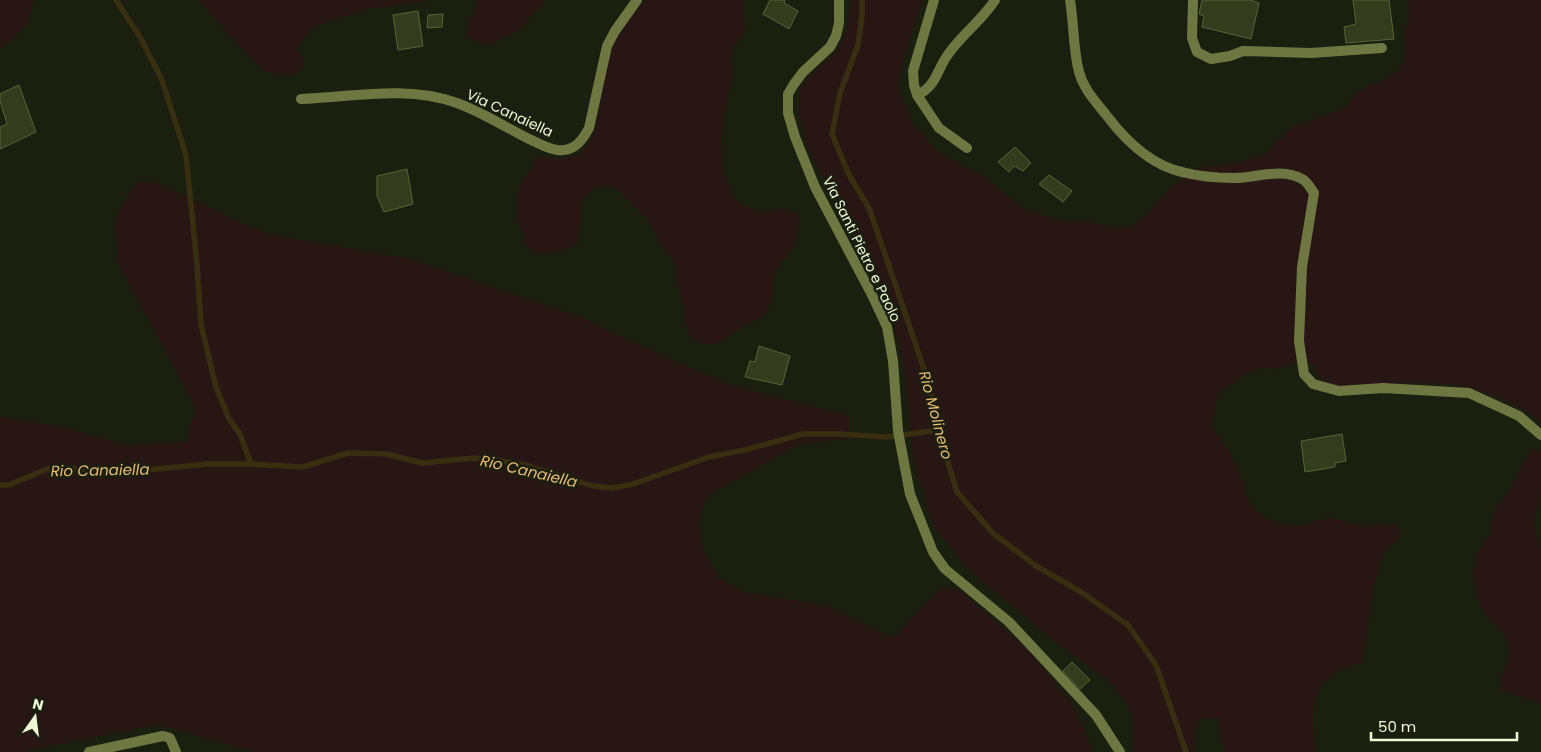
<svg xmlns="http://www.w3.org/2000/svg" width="1541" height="752" viewBox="0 0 1541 752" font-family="Poppins,sans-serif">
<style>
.green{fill:#281614}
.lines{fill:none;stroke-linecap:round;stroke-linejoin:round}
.stream{stroke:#382f10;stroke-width:5.5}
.building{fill:#333d1e;stroke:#556634}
.street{stroke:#6e7741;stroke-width:10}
.labels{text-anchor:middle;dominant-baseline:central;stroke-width:5;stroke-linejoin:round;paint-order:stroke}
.street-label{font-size:14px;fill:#eff9d4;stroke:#1a1f10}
.water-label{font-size:15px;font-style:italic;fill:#ebba70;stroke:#1a1f10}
</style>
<rect width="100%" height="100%" fill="#1a1f10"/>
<!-- green -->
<path class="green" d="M 0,0 L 34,0 C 27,30 23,30 0,49 Z
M 199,0 L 434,0 L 366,9 L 311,28 L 297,48 L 305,62 L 295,76 L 265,72 L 237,43 Z
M 474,0 L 546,0 L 517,32 L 496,42 L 484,45 L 465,35 L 477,3 Z
M 646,0 L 744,0 L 745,32 L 731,52 L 732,76 L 721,138 L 722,162 L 729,186 L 734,197 L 743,206 L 754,210 L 766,212 L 778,209 L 789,210 L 800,215 C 799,227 798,238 792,249 C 788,255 782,260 778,267 C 770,280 776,298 767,311 C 761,322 744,323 735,331 C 729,336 724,342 716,344 C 709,346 701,343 694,341 L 688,331 L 674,261 L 660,242 L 648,220 L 615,187 C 568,186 587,213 577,245 C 561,251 535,262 525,243 C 523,238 523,232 521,228 C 516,215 515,199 520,186 C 526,173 534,172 535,156 C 549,157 569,161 581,153 C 603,136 601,76 611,51 C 619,31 633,16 646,0 Z
M 851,0 L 923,0 L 906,50 L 898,85 L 912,122 L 939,153 L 983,176 L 1024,209 L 1054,219 L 1070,221 L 1086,221 L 1115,228 L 1132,226 L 1146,216 L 1168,190 L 1201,167 L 1235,163 L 1267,153 L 1289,129 L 1347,107 L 1357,91 L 1388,78 L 1401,68 L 1405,52 L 1404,36 L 1409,20 L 1409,2 L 1407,0 L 1541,0 L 1541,423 C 1520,401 1477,389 1447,384 C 1432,382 1413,383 1398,383 C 1380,384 1357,388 1340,386 C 1327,384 1317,377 1312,364 L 1295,363 L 1278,369 L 1261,368 L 1240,378 L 1218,394 L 1212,426 L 1222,440 L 1238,467 L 1247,497 L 1256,511 L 1269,520 L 1286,525 L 1301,526 L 1317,520 L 1333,518 L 1363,527 L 1380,524 L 1395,525 L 1402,535 L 1385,551 L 1371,596 L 1367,641 L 1362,663 L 1338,670 L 1321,686 L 1313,707 L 1313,731 L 1317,752 L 1225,752 L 1217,718 L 1201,718 L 1194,732 L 1195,752 L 1133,752 L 1133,721 L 1127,704 L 1116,689 L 1104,677 L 1062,647 L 968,569 L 933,525 L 913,458 L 904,365 L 889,305 L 807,146 L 799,113 L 800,89 L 815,72 L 838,51 L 848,27 Z
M 137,182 L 155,182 L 267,234 L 410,259 L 581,317 L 670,359 L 734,386 L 849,416 L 849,438 L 798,445 L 712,493 L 706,499 L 698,524 L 703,548 L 719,578 L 742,592 L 828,606 L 893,638 L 942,586 L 959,589 L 1032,654 L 1074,707 L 1094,752 L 253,752 L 158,724 L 23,752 L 0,752 L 0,417 L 58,426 L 128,445 L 185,442 L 196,408 L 119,264 L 115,228 L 119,211 Z
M 1534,449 L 1541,452 L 1541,487 L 1534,523 L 1541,551 L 1541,705 L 1537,701 L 1501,691 L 1501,680 L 1509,658 L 1510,647 L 1505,635 L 1488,618 L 1481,608 L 1473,577 L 1477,555 L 1490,535 L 1493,512 L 1509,491 L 1528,455 Z"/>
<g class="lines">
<!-- stream -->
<path class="stream" d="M 116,0 L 140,37 L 162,80 L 186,155 L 197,264 L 201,325 L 216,387 L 229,419 L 240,434 L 251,464
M 862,0 L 862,17 L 858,45 L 840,93 L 832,134 L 849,175 L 869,208 L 888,263 L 922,363 L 935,408 L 938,430 L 957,492 L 993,533 L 1036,566 L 1081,592 L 1128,625 L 1156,665 L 1186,752
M 0,485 L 9,485 L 47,469 L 71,468 L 97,472 L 128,472 L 207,464 L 251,464 L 303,467 L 348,453 L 387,454 L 422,463 L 474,458 L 501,461 L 526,465 L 593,486 L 612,488 L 633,484 L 709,457 L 745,450 L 803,434 L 839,434 L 887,437 L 938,430"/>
</g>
<!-- building -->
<path class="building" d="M 770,0 L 785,0 L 784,3 L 798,11 L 789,29 L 763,14 Z
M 1202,0 L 1250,0 L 1259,3 L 1251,39 L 1202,27 L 1204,16 L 1199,14 Z
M 1353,0 L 1389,0 L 1394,39 L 1346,43 L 1344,27 L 1356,24 Z
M 418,11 L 423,46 L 398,50 L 393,15 Z
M 443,14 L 442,27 L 427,28 L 428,15 Z
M 19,85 L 36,132 L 0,149 L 0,127 L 7,124 L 0,101 L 0,94 Z
M 1015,147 L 1031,163 L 1023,171 L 1014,166 L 1009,172 L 998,162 Z
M 407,169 L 413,204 L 384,212 L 377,196 L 377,176 Z
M 1049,175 L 1072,191 L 1063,202 L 1039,184 Z
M 759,346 L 790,356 L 782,385 L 745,377 L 750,361 L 755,362 Z
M 1342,434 L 1346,461 L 1335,463 L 1335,467 L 1305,472 L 1301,441 Z
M 1072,662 L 1090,680 L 1080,689 L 1063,671 Z"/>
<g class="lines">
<!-- street -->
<path class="street" d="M 839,0 L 839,23 L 836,36 L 830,47 L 803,72 L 794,84 L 788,94 L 788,113 L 795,137 L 815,187 L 872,295 L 887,327 L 893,361 L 898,431 L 910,494 L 933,552 L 945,569 L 1009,622 L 1096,715 L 1120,752
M 934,0 L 913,71 L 914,85 L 917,95 L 939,128 L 967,148
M 1070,0 C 1074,24 1073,49 1079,72 C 1084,90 1096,102 1107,116 C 1126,141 1151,165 1182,172 C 1197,176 1219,178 1235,178 C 1256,178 1282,167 1302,179 C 1307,181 1311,189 1314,193 L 1302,267 L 1299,341 L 1304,374 L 1313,384 L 1339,391 L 1383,388 L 1469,393 L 1519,416 L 1541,435
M 1193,0 L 1192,38 L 1197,52 L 1211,59 L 1230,56 L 1243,51 L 1311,53 L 1382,48
M 917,95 C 934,88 936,74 945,59 C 958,37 981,22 995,0
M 301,99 C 353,97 407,85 457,103 C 482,112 505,127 529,139 C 538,143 548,149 557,150 C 574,152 582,141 589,128 L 607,46 L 615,31 L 637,0
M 89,752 L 163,736 L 170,738 L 176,752"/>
</g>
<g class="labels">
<!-- street labels -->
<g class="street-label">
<text transform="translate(510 113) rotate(25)">Via Canaiella</text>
<text transform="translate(862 249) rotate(64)">Via Santi Pietro e Paolo</text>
</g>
<!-- water labels -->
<g class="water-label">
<text transform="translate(936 415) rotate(75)">Rio Molinero</text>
<text transform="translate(100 470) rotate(-1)">Rio Canaiella</text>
<text transform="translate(529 471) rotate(13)">Rio Canaiella</text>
</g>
</g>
<!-- north arrow -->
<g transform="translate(35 717) rotate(14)" stroke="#1a1f10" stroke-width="4" paint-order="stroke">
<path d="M0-4L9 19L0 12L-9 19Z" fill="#eff9d4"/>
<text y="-8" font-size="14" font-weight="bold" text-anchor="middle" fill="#eff9d4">N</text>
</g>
<!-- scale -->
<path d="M1371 732v8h146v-8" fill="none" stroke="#eff9d4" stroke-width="2.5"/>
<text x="1378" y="732" font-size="15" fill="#eff9d4" stroke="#1a1f10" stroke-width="4" paint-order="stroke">50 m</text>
</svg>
